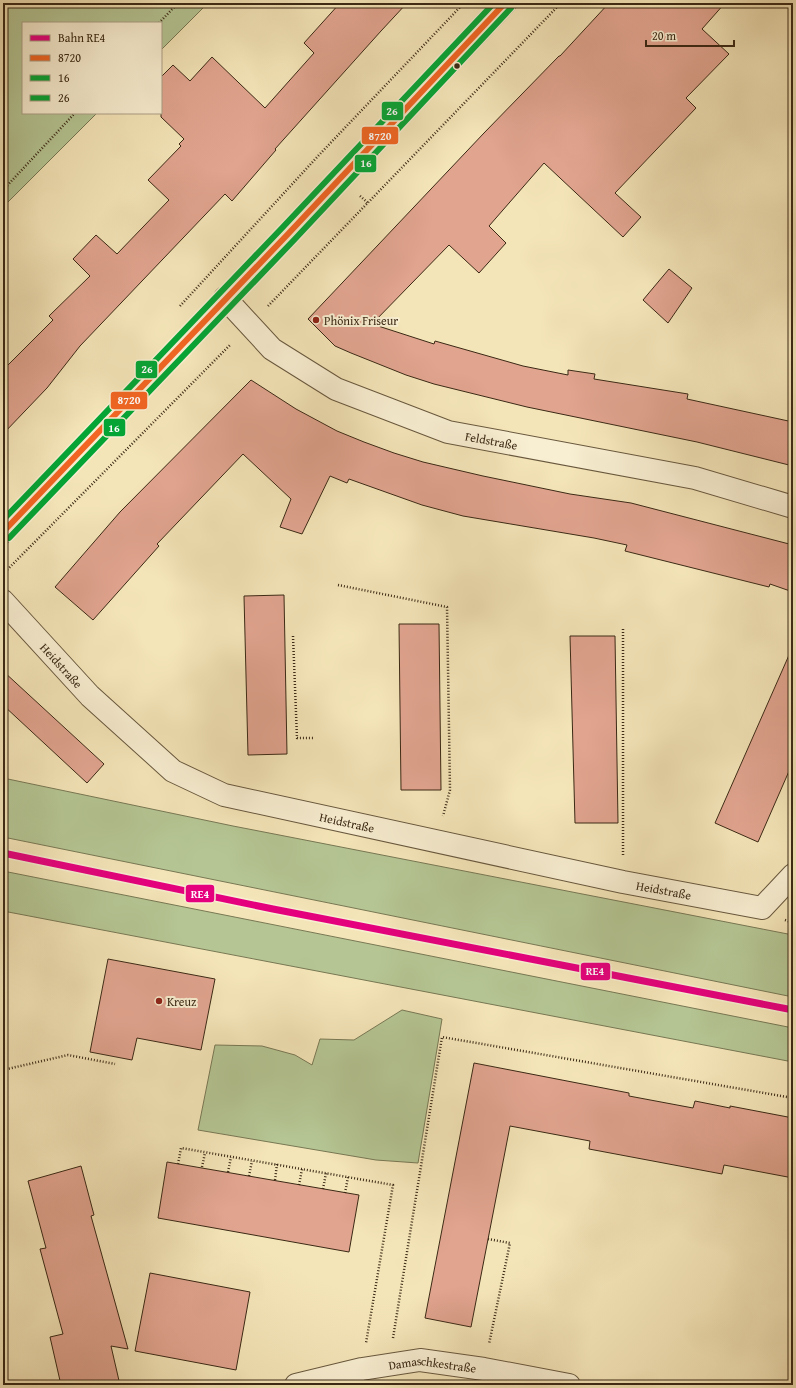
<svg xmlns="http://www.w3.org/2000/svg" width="796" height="1388" viewBox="0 0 796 1388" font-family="'Gentium Book Plus',serif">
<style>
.green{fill:#b5c694;stroke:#787854}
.building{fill:#e1a48f;stroke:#3b2915}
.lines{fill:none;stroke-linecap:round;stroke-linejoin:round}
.minor-casing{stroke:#69583e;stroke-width:24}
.major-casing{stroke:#3b2915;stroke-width:24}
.path{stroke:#3b2915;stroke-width:2.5;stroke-dasharray:1 2;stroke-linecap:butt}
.minor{stroke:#f8eed1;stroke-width:22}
.major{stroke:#eac27c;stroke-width:22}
.bus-1-casing{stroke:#f8eed1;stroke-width:9}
.bus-2-casing{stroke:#f8eed1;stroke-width:9}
.bus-3-casing{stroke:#f8eed1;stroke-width:9}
.bus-1{stroke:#f26522;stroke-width:6}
.bus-2{stroke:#04a535;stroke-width:6}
.bus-3{stroke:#04a535;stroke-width:6}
.rail-1-casing{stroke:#f8eed1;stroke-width:10}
.rail-1{stroke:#e5007d;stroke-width:7}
.bus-dot{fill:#3b2915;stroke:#f8eed1;stroke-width:1.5}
.poi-dot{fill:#8f2418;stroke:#f8eed1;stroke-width:1.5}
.labels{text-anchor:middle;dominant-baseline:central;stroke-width:4;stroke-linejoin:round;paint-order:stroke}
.poi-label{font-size:12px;fill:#3b2915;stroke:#f8eed1;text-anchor:start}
.street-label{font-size:12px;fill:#3b2915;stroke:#f8eed1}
.line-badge{stroke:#f8eed1;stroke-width:1.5}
.badge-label{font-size:11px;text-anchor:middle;font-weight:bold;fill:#fff}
</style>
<rect width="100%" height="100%" fill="#f4e5b8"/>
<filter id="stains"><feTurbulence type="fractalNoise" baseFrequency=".005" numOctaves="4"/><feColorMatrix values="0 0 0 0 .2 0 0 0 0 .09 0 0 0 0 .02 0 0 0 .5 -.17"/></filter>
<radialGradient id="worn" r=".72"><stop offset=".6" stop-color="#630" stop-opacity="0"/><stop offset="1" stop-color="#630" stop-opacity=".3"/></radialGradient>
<!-- green -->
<path class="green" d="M 3,3 L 208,3 L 161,50 L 161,23 L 23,23 L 23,113 L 97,113 L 3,207 Z
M 3,778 L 233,826 L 793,935 L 793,997 L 3,837 Z
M 3,871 L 793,1028 L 793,1062 L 3,911 Z
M 402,1010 L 442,1019 L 418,1163 L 376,1160 L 198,1130 L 215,1045 L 262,1046 L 295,1055 L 312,1065 L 320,1039 L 354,1040 Z"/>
<!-- building -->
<path class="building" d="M 340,3 L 407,3 L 381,31 L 275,149 L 276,150 L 232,201 L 225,194 L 80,346 L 47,388 L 3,434 L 3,370 L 53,320 L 49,316 L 90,276 L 73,259 L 96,235 L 117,254 L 169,200 L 148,180 L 181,146 L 179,144 L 184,139 L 161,117 L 161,77 L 173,65 L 190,81 L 212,57 L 265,108 L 314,53 L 304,43 Z
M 609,3 L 725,3 L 702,29 L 729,54 L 686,98 L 696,108 L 615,193 L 641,217 L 623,237 L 544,163 L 489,226 L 506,243 L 479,273 L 449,245 L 372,324 L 434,344 L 435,341 L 523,366 L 568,375 L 568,370 L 595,374 L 594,379 L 688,394 L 687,399 L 793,422 L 793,466 L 697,442 L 527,407 L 434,384 L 406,375 L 351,353 L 335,346 L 308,319 L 484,133 L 559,56 L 560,56 Z
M 669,269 L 692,288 L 668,323 L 643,300 Z
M 251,380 L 296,409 L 337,431 L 364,442 L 394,453 L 423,462 L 483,476 L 570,494 L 631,503 L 793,545 L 793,592 L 770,584 L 769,587 L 625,551 L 627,545 L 594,538 L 463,516 L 422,505 L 349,479 L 347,483 L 330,476 L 302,534 L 280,527 L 291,499 L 243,454 L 157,544 L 159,546 L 93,620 L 55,587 L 120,512 Z
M 284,595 L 287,754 L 248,755 L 244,596 Z
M 399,624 L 439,624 L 441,790 L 401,790 Z
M 570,636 L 615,636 L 618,823 L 575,823 Z
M 793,646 L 793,762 L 758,842 L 715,823 Z
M 3,671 L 104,764 L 87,783 L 3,705 Z
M 108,959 L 215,979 L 201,1050 L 137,1038 L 132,1060 L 90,1052 Z
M 474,1063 L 629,1093 L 629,1096 L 693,1108 L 695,1101 L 730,1108 L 730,1106 L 793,1118 L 793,1178 L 724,1165 L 722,1174 L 589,1149 L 590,1141 L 510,1126 L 471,1327 L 425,1318 Z
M 167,1162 L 359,1195 L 349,1252 L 158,1218 Z
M 81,1166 L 94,1215 L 91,1216 L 128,1349 L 111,1346 L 120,1385 L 61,1385 L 50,1337 L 63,1334 L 40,1249 L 46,1248 L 28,1181 Z
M 150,1273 L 250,1292 L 236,1370 L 135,1351 Z"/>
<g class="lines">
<defs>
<g id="minor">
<path id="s1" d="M 225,298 L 272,349 L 336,389 L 448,432 L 695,478 L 793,507"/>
<path id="s2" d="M 3,601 L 90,696 L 173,771 L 224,795 L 623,882 L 762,908 L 793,875"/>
<path id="s3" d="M 296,1385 L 362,1369 L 420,1360 L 484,1369 L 569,1385"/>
</g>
<path id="major" d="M 3,532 L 288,234 L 505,3"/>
</defs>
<!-- minor casing -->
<use href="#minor" class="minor-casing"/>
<!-- major casing -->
<use href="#major" class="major-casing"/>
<!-- path -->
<path class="path" d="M 159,23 L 178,3
M 3,190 L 75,113
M 360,196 L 368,203
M 180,306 L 319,155 L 464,3
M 268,306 L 561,3
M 3,574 L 231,344
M 338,585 L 447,607 L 450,790 L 443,816
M 623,629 L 623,855
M 293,636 L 297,738 L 313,738
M 785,920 L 793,923
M 3,1070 L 68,1055 L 115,1064
M 178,1164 L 181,1148 L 393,1185 L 366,1343
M 202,1167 L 205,1153
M 228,1172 L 231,1157
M 249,1176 L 252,1161
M 275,1180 L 277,1164
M 299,1185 L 302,1169
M 323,1189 L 326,1173
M 345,1193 L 348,1177
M 488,1239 L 510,1243 L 489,1344
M 393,1338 L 442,1037 L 793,1098"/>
<!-- minor -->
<use href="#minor" class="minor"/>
<!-- major -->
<use href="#major" class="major"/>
<defs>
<path id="bus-1" d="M 3,532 L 288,234 L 505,3"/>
<path id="bus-2" d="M 9,538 L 294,240 L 511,8"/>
<path id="bus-3" d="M 3,520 L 282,228 L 494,3"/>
</defs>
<!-- bus-1 casing -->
<use href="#bus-1" class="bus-1-casing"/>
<!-- bus-2 casing -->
<use href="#bus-2" class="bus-2-casing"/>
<!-- bus-3 casing -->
<use href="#bus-3" class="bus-3-casing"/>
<!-- bus-1 -->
<use href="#bus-1" class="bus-1"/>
<!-- bus-2 -->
<use href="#bus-2" class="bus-2"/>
<!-- bus-3 -->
<use href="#bus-3" class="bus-3"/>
<defs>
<path id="rail-1" d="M 3,853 L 273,909 L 793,1010"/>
</defs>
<!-- rail-1 casing -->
<use href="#rail-1" class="rail-1-casing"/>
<!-- rail-1 -->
<use href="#rail-1" class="rail-1"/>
</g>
<!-- markers -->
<circle class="bus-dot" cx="457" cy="66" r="3.5"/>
<g class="poi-dot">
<circle cx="316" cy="320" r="4"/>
<circle cx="159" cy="1001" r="4"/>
</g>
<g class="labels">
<!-- poi labels -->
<g class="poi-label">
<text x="324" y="320">Phönix Friseur</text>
<text x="167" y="1001">Kreuz</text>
</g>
<!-- street labels -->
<g class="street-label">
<text stroke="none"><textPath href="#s1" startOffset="309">Feldstraße</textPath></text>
<text stroke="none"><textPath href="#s2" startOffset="87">Heidstraße</textPath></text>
<text stroke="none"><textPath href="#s2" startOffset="423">Heidstraße</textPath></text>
<text stroke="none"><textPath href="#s2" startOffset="747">Heidstraße</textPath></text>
<text stroke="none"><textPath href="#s3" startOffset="139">Damaschkestraße</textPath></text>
</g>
</g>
<g class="line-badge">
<rect x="381" y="101" width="23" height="20" rx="4" fill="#04a535"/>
<rect x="361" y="126" width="38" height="19" rx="4" fill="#f26522"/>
<rect x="354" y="154" width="23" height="19" rx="4" fill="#04a535"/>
<rect x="135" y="360" width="23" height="19" rx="4" fill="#04a535"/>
<rect x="110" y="391" width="38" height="19" rx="4" fill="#f26522"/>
<rect x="103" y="418" width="23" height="19" rx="4" fill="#04a535"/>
<rect x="185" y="884" width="30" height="19" rx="4" fill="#e5007d"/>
<rect x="580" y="962" width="31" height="19" rx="4" fill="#e5007d"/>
</g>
<g class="badge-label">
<text x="392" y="115">26</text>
<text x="380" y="140">8720</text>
<text x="366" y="167">16</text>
<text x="147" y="373">26</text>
<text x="129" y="404">8720</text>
<text x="114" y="432">16</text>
<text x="200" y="898">RE4</text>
<text x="595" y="975">RE4</text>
</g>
<!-- margin -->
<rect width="796" height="1388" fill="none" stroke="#f4e5b8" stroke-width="16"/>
<rect x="4" y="4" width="788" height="1380" fill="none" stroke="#3b2915" stroke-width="2"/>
<rect x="8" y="8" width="780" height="1372" fill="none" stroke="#3b2915"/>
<!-- legend -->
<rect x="22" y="22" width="140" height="92" fill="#f8eed1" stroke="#ac9f86"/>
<rect x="30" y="35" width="20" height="6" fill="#e5007d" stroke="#ac9f86"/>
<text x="58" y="42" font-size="12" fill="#3b2915">Bahn RE4</text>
<rect x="30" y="55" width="20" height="6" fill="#f26522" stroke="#ac9f86"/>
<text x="58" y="62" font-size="12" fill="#3b2915">8720</text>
<rect x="30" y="75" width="20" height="6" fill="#04a535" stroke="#ac9f86"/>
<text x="58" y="82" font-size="12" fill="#3b2915">16</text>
<rect x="30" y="95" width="20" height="6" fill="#04a535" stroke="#ac9f86"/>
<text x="58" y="102" font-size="12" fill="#3b2915">26</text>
<!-- scale -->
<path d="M646 40v6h88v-6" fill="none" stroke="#3b2915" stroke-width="2"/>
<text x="652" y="40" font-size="12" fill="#3b2915" stroke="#f8eed1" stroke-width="3" paint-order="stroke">20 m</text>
<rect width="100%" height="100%" filter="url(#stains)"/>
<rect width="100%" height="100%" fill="url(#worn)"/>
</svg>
